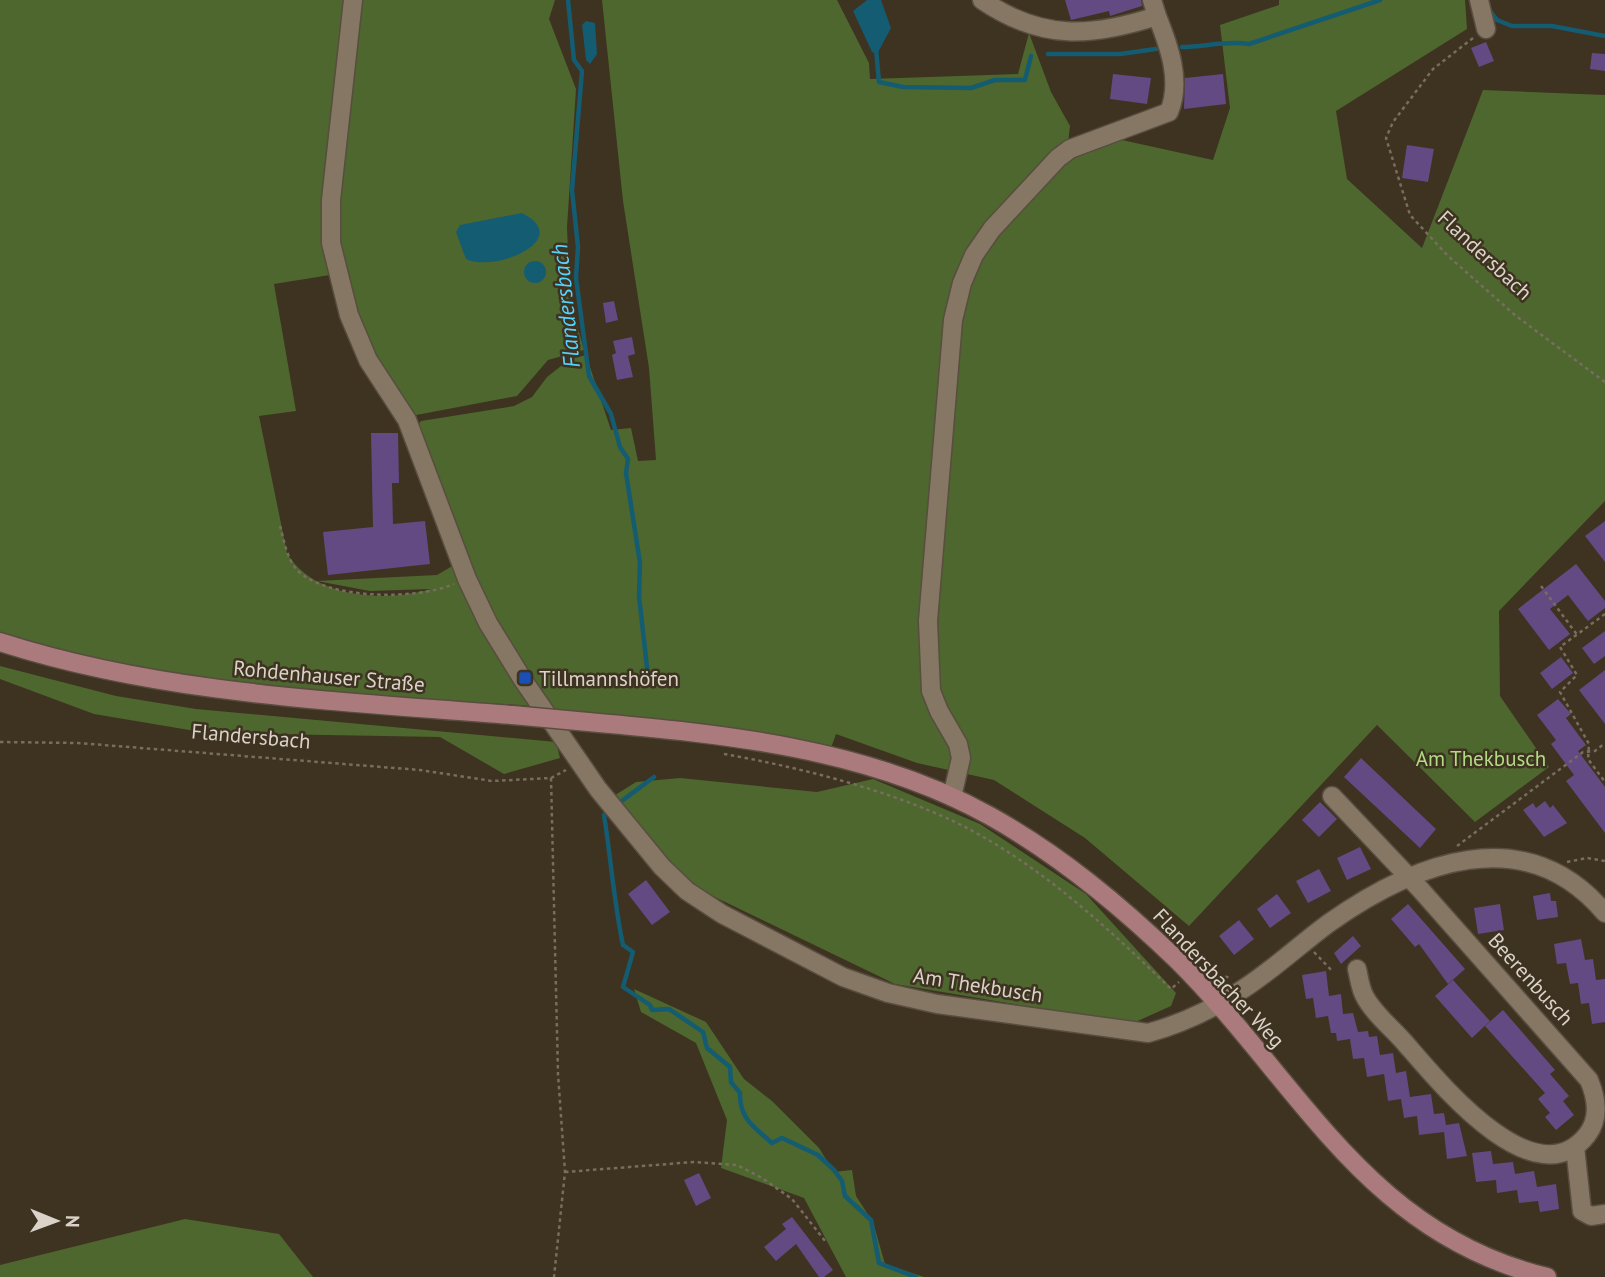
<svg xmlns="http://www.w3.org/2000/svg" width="1605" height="1277" viewBox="0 0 1605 1277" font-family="'PT Sans',sans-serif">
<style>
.green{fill:#4d672e}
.water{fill:#145c72}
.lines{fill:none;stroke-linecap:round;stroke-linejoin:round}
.stream{stroke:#145c72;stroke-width:4.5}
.building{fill:#634a83}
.minor-casing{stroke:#584d3f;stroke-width:21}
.major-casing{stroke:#584d3f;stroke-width:21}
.path{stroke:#786d5f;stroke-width:2.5;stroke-dasharray:3.5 3.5;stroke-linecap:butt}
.minor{stroke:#867765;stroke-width:18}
.major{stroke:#ab7a7c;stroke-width:18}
.major-bridge-casing{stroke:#584d3f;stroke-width:21;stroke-linecap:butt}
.major-bridge{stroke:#ab7a7c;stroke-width:18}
.transit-dot{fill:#1a4fb4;stroke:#3e3221;stroke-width:2.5}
.labels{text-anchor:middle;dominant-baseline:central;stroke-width:5;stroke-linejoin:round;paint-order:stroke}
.street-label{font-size:21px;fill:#dbd3c9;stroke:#3e3221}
.poi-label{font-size:21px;fill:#dbd3c9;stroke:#3e3221;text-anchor:start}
.park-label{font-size:21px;fill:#b1dc83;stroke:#3e3221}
.water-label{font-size:23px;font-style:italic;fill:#55d3fd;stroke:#3e3221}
</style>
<rect width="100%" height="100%" fill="#3e3221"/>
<!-- green -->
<path class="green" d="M 0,0 L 347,0 L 325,245 L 330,275 L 274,284 L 296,411 L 259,416 L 287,553 C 313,598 385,603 431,589 L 370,591 L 317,581 L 437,575 L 454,565 L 531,706 C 354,693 170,691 0,633 Z
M 360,0 L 555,0 L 549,19 L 576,89 L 567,227 L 570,300 L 584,350 L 548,360 L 517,396 L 411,416 L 370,352 L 357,322 L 336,233 Z
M 602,0 L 837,0 L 869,63 L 870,79 L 1018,74 L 1029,33 L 1051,92 L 1070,126 L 1068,143 L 1030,173 L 1004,204 L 1066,157 L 1122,140 L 1213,160 L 1230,108 L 1220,25 L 1279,5 L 1279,0 L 1465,0 L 1467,29 L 1336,111 L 1347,179 L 1422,248 L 1483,90 L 1605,95 L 1605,501 L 1499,611 L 1500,696 L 1549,767 L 1475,822 L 1377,725 L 1189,926 L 1085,838 L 994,780 L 917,763 L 836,734 L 831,748 L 680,722 L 548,709 L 472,578 L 417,426 L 421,421 L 514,406 L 532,397 L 547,377 L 570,359 L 586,355 L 611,430 L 631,428 L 638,461 L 656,460 L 649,368 L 623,201 Z
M 0,666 L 116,696 L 196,709 L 556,742 L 560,758 L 504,774 L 440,737 L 207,733 L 94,714 L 0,679 Z
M 680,778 L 817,792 L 873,779 L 980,824 L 1086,894 L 1176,993 L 1171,1006 L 1131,1024 L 895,984 L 694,887 L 612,797 L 636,782 Z
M 634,989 L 706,1022 L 744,1079 L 772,1101 L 819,1148 L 834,1172 L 852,1170 L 856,1196 L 873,1222 L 885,1264 L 924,1277 L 846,1277 L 804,1198 L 721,1168 L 727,1120 L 696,1043 L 641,1012 Z
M 185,1219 L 279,1234 L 313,1277 L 0,1277 L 0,1265 Z"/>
<!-- water -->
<path class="water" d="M 867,0 L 881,0 L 891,28 L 877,54 L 872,52 L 853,11 Z
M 586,21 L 595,23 L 597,54 L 590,64 L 586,60 L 582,25 Z
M 522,213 C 575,240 494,273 466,259 L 456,232 L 460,225 Z
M524 272a11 11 0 1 1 22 0a11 11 0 1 1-22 0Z"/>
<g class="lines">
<!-- stream -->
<path class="stream" d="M 568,0 L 574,60 L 582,71 L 572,190 L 578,247 L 576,278 L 589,376 L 611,414 L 620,447 L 628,459 L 626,473 L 640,563 L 639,596 L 649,685
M 1490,11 L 1497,20 L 1512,26 L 1552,26 L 1605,36
M 1182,47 C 1204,47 1227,40 1249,44 L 1380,0
M 876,49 L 879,82 L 903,87 L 971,88 L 995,80 L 1025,80 L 1031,56
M 1048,54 L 1120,54 L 1156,49
M 623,800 L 654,777
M 604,815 C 611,859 614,903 623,945 L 633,952 L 623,987 L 650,1005 L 652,1010 L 669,1009 L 703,1032 L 707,1048 L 730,1067 L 731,1082 L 740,1093 C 739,1118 754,1127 772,1143 L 782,1138 L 818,1155 L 834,1170 L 842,1181 L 845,1196 L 871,1220 L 879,1263 L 916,1277"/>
</g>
<!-- building -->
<path class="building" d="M 1065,0 L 1141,0 L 1142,6 L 1110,16 L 1109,11 L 1071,20 Z
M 1486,42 L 1494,61 L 1479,67 L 1471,48 Z
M 1592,53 L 1605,54 L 1605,71 L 1590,69 Z
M 1113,74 L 1151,78 L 1147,104 L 1110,99 Z
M 1223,74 L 1226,104 L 1184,109 L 1185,78 Z
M 1407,145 L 1434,149 L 1428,182 L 1402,178 Z
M 614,301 L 618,320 L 606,323 L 603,303 Z
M 632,337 L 635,354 L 628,356 L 633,377 L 617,380 L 612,355 L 616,353 L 613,341 Z
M 371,433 L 398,433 L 399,483 L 392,483 L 393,524 L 425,521 L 430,564 L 328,575 L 323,532 L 373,527 Z
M 1605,521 L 1605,562 L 1585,536 Z
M 1576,564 L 1605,601 L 1605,608 L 1588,621 L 1568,595 L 1550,609 L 1570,634 L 1549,650 L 1518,609 Z
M 1605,631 L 1605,656 L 1594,664 L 1582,648 Z
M 1561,657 L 1573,673 L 1552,689 L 1540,673 Z
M 1605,670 L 1605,724 L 1579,690 Z
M 1558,699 L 1571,714 L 1566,718 L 1586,745 L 1578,751 L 1605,787 L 1605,833 L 1566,781 L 1574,775 L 1551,744 L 1556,740 L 1537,715 Z
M 1361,758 L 1436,829 L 1420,848 L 1344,777 Z
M 1545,801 L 1550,808 L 1553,805 L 1567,823 L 1544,837 L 1523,810 L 1533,803 L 1536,808 Z
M 1320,802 L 1337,819 L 1319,837 L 1302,820 Z
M 1360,847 L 1371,869 L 1347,880 L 1337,858 Z
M 1319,869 L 1331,891 L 1308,903 L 1296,881 Z
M 646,880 L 670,912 L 652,925 L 628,894 Z
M 1550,893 L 1551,901 L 1556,901 L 1558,917 L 1537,920 L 1533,896 Z
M 1277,894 L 1291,913 L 1270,928 L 1257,909 Z
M 1408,904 L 1465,969 L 1448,984 L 1419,944 L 1415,947 L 1391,919 Z
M 1500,904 L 1504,930 L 1478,934 L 1474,908 Z
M 1239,920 L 1254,939 L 1234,955 L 1219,936 Z
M 1353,936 L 1361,946 L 1341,964 L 1334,953 Z
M 1581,939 L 1585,960 L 1593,959 L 1596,980 L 1605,979 L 1605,1022 L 1592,1024 L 1589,1003 L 1581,1004 L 1578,983 L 1570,984 L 1566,963 L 1557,964 L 1554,944 Z
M 1326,971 L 1329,996 L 1341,994 L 1343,1014 L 1353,1013 L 1358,1032 L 1368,1031 L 1369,1037 L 1377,1036 L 1380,1055 L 1393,1053 L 1396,1073 L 1406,1071 L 1410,1097 L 1431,1094 L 1434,1114 L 1444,1113 L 1446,1125 L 1459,1123 L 1467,1156 L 1447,1159 L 1444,1132 L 1419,1135 L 1417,1116 L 1404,1118 L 1401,1099 L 1388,1101 L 1384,1074 L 1367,1077 L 1364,1058 L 1353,1059 L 1350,1039 L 1337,1041 L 1336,1033 L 1331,1033 L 1328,1016 L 1316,1018 L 1313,998 L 1306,999 L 1302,975 Z
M 1453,980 L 1490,1021 L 1472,1038 L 1435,996 Z
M 1503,1010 L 1555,1070 L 1550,1074 L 1569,1096 L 1563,1101 L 1574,1115 L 1556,1130 L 1545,1117 L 1550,1113 L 1538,1099 L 1545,1093 L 1485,1026 Z
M 1491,1151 L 1493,1164 L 1513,1162 L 1515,1174 L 1534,1171 L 1537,1187 L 1556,1184 L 1559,1209 L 1540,1212 L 1538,1201 L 1519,1203 L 1517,1190 L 1497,1193 L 1496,1180 L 1476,1182 L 1472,1153 Z
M 699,1173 L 711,1198 L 696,1206 L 684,1180 Z
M 792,1217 L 833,1270 L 824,1277 L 819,1277 L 796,1244 L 776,1261 L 764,1247 L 786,1229 L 782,1224 Z"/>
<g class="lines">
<defs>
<path id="minor" d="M 353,0 L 331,200 L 331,243 L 349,315 L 368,360 L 407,420 L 467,579 L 488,623 L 523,680 L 598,789 L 662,867 L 687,891 L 722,914 L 843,977 L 888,993 L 937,1004 L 1148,1033 C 1181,1024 1211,1010 1240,991 C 1272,971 1299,945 1329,923 C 1414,863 1525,818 1605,913
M 982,0 C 1042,41 1092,37 1157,16 L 1152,0
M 1479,0 L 1486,29
M 1332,796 L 1420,889 L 1589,1080 C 1597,1099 1600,1118 1587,1135 C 1535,1201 1438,1081 1405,1043 C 1393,1029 1372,1012 1364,995 C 1360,987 1359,977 1357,969
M 952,797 L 961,758 L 958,744 L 939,711 L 931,691 L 928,621 L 953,320 L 962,283 L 974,255 L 992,229 L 1058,158 L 1070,149 L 1169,112 C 1182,81 1169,46 1157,16
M 1575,1147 L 1582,1211 L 1591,1216 L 1605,1214"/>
<path id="major" d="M 0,642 C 165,695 340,701 512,715
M 588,722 C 724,734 868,748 990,816 C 1060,855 1120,905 1177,960 C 1299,1081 1365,1233 1547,1277"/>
</defs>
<!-- minor casing -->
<use href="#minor" class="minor-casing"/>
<!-- major casing -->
<use href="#major" class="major-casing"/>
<!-- path -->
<path class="path" d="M 1473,38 L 1433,69 L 1393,122 L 1386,138 L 1410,215 L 1448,256 L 1516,316 L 1605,382
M 280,526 C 284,540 287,560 298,571 C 329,600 417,600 454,584
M 1541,586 L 1578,636
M 1605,614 L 1560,647 L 1577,675 L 1560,692 L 1589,744 L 1588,759 L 1605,782
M 0,742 L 78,743 L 420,770 L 492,781 L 551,778 L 566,770
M 724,754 C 798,767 885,789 953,821 C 1036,861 1105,925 1171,989 L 1179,982
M 551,778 L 558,1074 L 565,1172 L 554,1277
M 1457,846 L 1583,752 L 1595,751 L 1605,743
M 1567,862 L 1587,858 L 1605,861
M 1314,952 L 1333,972
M 1207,967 L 1217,975 L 1232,978
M 565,1172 L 694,1162 L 737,1165 L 762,1178 L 792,1199 L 825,1241"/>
<!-- minor -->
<use href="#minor" class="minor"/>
<!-- major -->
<use href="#major" class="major"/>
<defs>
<path id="major-bridge" d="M 512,715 L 588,722"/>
</defs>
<!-- major-bridge casing -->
<use href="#major-bridge" class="major-bridge-casing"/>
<!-- major-bridge -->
<use href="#major-bridge" class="major-bridge"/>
</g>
<!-- markers -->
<rect class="transit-dot" x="518" y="671" width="14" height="14" rx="3.5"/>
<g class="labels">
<!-- street labels -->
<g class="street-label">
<text transform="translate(1485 255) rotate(43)">Flandersbach</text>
<text transform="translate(329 676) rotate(5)">Rohdenhauser Straße</text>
<text transform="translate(251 736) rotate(5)">Flandersbach</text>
<text transform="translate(1219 978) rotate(47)">Flandersbacher Weg</text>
<text transform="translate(1531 979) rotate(48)">Beerenbusch</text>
<text transform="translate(978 985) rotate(9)">Am Thekbusch</text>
</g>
<!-- poi labels -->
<g class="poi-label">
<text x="539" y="678">Tillmannshöfen</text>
</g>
<!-- park labels -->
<g class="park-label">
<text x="1481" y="758">Am Thekbusch</text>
</g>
<!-- water labels -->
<g class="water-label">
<text transform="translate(565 306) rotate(-96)">Flandersbach</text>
</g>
</g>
<!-- north arrow -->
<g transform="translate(56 1221) rotate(91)" stroke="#3e3221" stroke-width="5" paint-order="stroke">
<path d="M0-5L12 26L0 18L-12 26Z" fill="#dbd3c9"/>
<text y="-10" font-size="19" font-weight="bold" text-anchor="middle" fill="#dbd3c9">N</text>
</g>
</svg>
